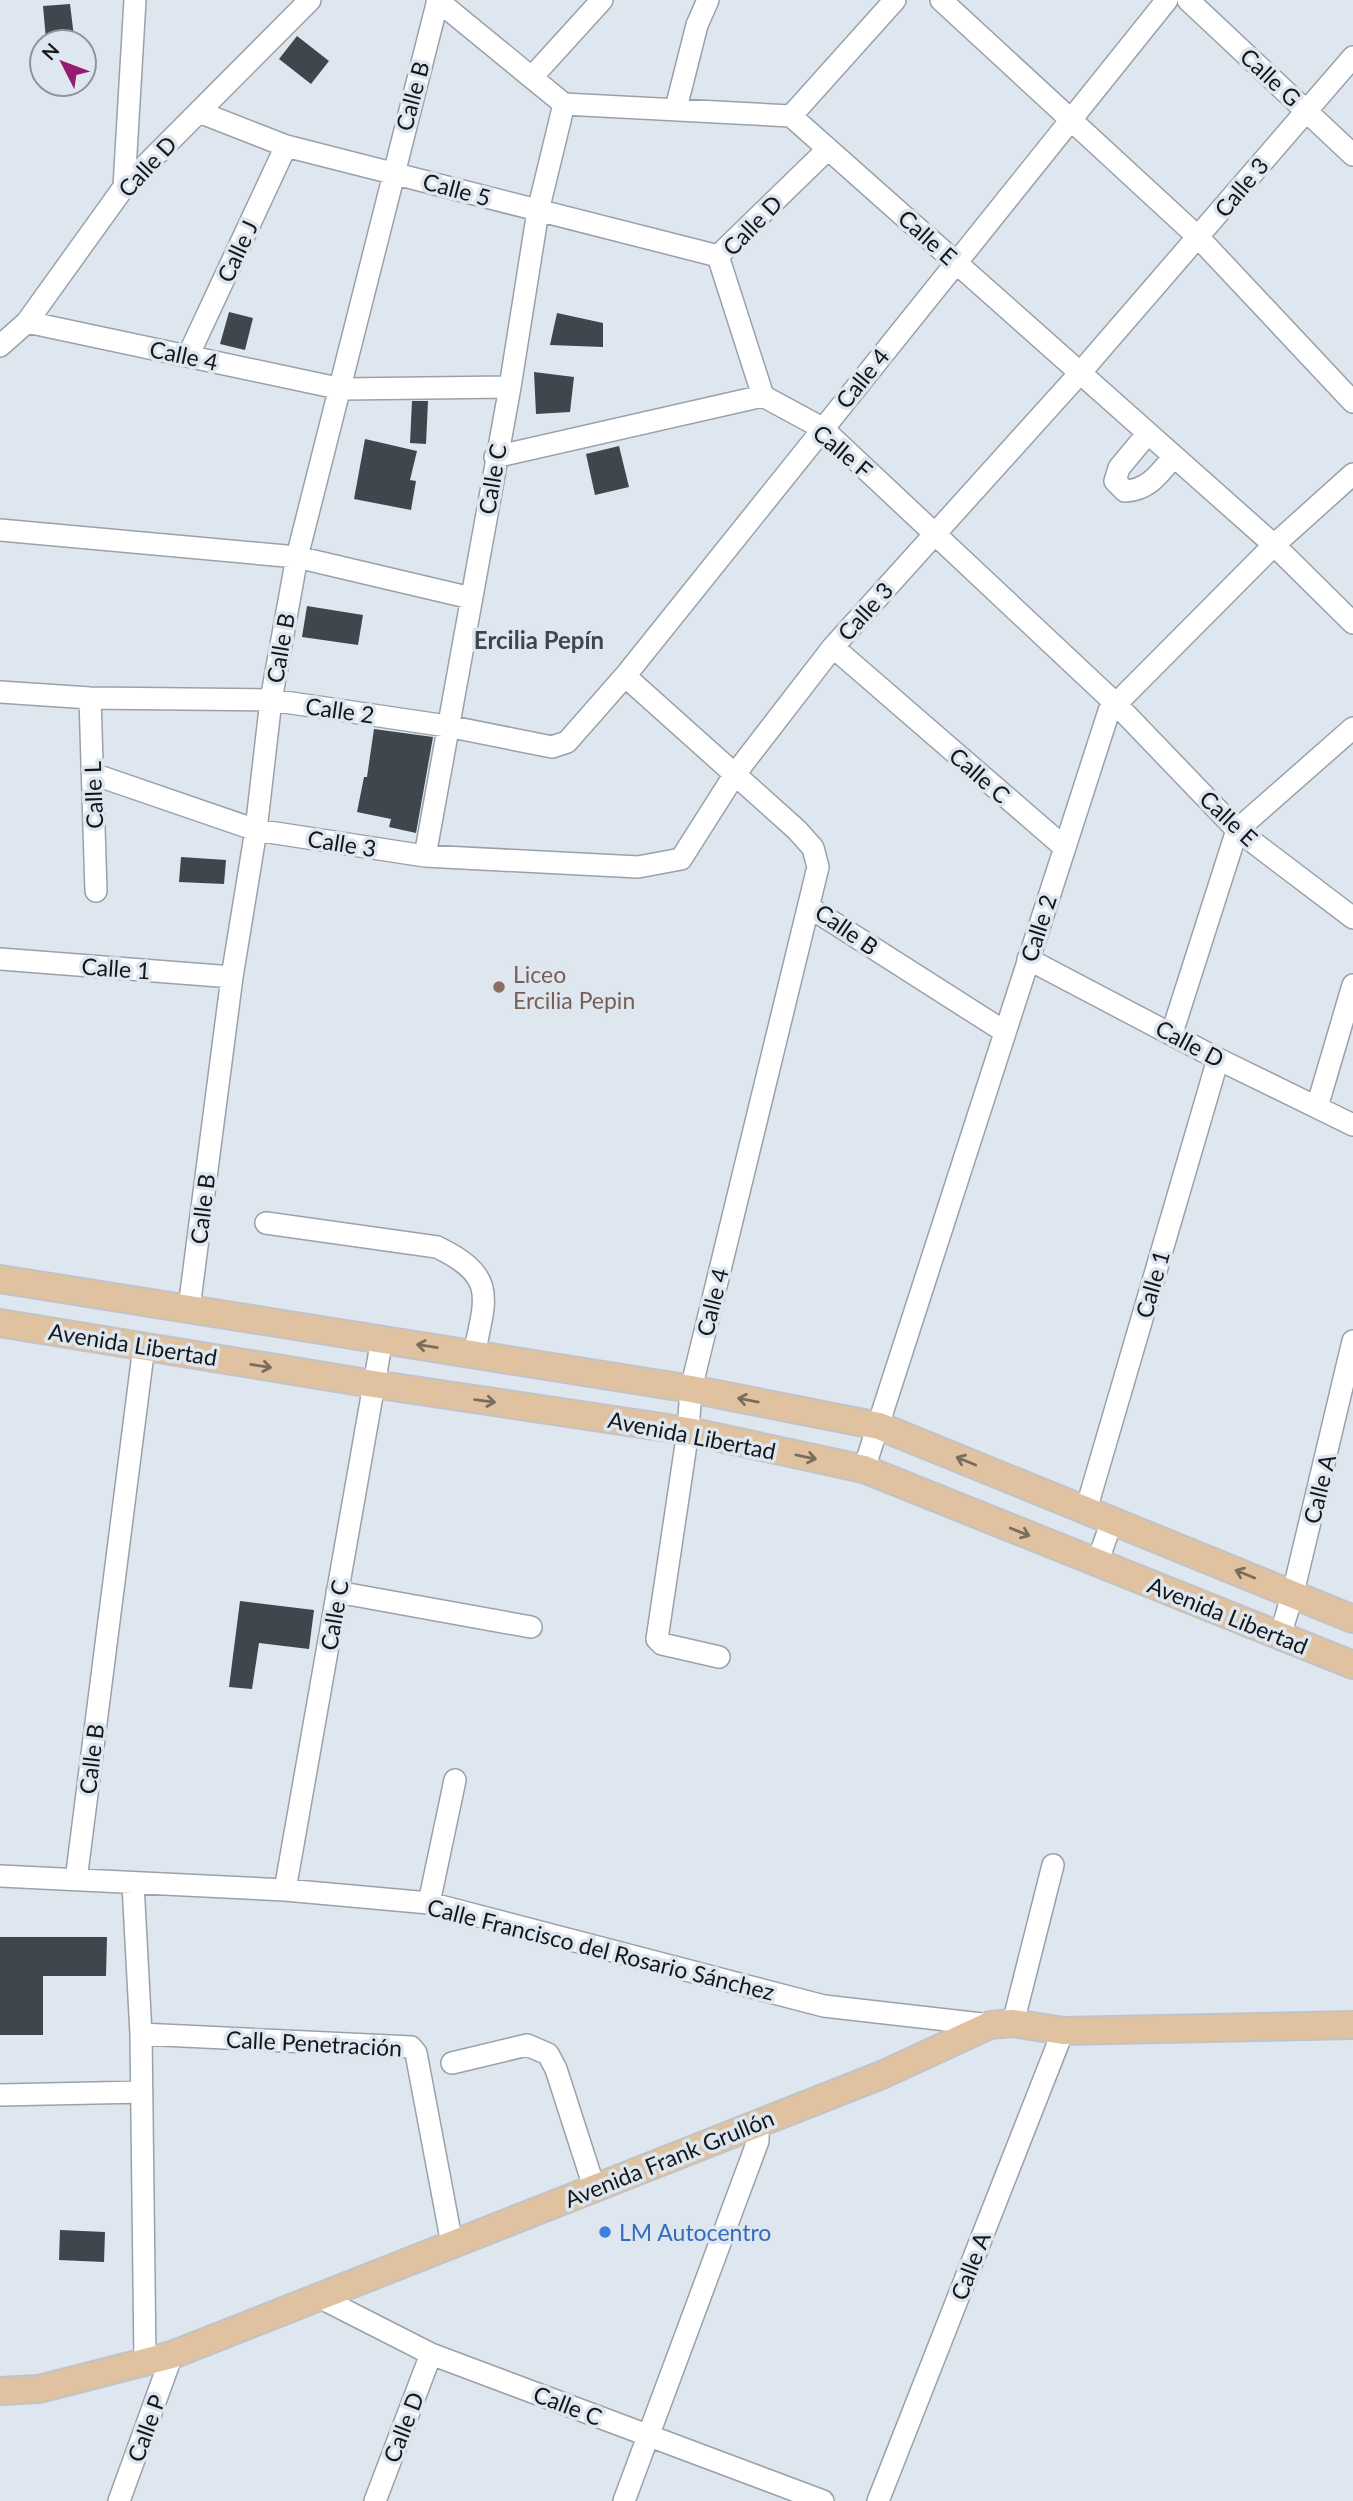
<svg xmlns="http://www.w3.org/2000/svg" width="1353" height="2501" viewBox="0 0 1353 2501" font-family="Lato,sans-serif">
<style>
.building{fill:#40464d}
.lines{fill:none;stroke-linecap:round;stroke-linejoin:round}
.minor-casing{stroke:#9aa1a9;stroke-width:24}
.major-casing{stroke:#c2c3c4;stroke-width:30}
.minor{stroke:#fff;stroke-width:21}
.major{stroke:#e0c2a0;stroke-width:26}
.oneway{stroke:#7a6d5e}
.education-dot{fill:#8d6e63;stroke:#dee6ef;stroke-width:2.5}
.shop-dot{fill:#3f7fe0;stroke:#dee6ef;stroke-width:2.5}
.labels{text-anchor:middle;dominant-baseline:central;stroke-width:7;stroke-linejoin:round;paint-order:stroke}
.street-label{font-size:23px;fill:#15181b;stroke:#dee6ef}
.education-label{font-size:23px;fill:#785e54;stroke:#dee6ef;text-anchor:start}
.shop-label{font-size:23px;fill:#366cbe;stroke:#dee6ef;text-anchor:start}
.neighbourhood-label{font-size:24px;font-weight:bold;fill:#40464e;stroke:#dee6ef}
</style>
<rect width="100%" height="100%" fill="#dee6ef"/>
<!-- building -->
<path class="building" d="M 70,4 L 74,37 L 46,40 L 43,6 Z
M 297,36 L 329,61 L 311,84 L 279,59 Z
M 229,312 L 253,318 L 245,350 L 220,344 Z
M 557,313 L 603,323 L 603,347 L 550,345 Z
M 534,372 L 574,377 L 570,412 L 536,414 Z
M 412,401 L 428,401 L 426,444 L 410,443 Z
M 365,439 L 417,451 L 410,480 L 416,481 L 411,510 L 354,499 Z
M 619,446 L 629,487 L 595,495 L 586,454 Z
M 307,606 L 363,615 L 358,645 L 302,637 Z
M 374,729 L 433,737 L 416,833 L 389,827 L 391,819 L 357,812 L 364,777 L 367,777 Z
M 181,857 L 226,860 L 224,884 L 179,882 Z
M 240,1601 L 314,1610 L 309,1649 L 259,1643 L 252,1689 L 229,1687 Z
M 0,1937 L 107,1937 L 106,1976 L 43,1976 L 43,2035 L 0,2035 Z
M 60,2230 L 105,2232 L 104,2262 L 59,2260 Z"/>
<g class="lines">
<defs>
<path id="minor" d="M 437,0 L 564,104 L 791,116 L 1274,545 L 1353,623
M 941,0 L 1198,237 L 1353,402
M 1188,0 L 1353,155
M 532,77 L 602,0
M 676,108 L 697,25 L 708,0
M 199,112 L 286,146 L 718,256
M 791,116 L 895,0
M 124,187 L 135,0
M 27,322 L 342,389 L 510,387
M 0,346 L 27,322 L 124,187 L 310,0
M 188,356 L 286,146
M 763,396 L 718,256 L 828,149
M 1148,433 L 1119,468 L 1115,481 L 1125,491 C 1149,490 1160,473 1174,456
M 495,457 L 763,396 L 822,428 L 1116,704 L 1237,830 L 1353,918
M 0,530 L 297,557 L 471,598
M 833,647 L 1064,847
M 625,676 L 797,830 L 813,848 L 818,867 L 691,1389 L 688,1431 L 657,1639 L 662,1644 L 719,1657
M 0,692 L 90,698 L 271,700 L 447,726 L 552,747 L 567,742 L 625,676 L 1167,0
M 90,698 L 96,891
M 93,774 L 256,830 L 425,856 L 638,867 L 681,859 L 735,774 L 833,647 L 1080,373 L 1353,57
M 425,856 L 510,387 L 538,211 L 564,104
M 809,907 L 1005,1032
M 0,959 L 232,977
M 1028,959 L 1218,1059 L 1353,1125
M 1172,1033 L 1237,830 L 1353,728
M 1317,1107 L 1353,985
M 266,1223 L 437,1247 C 497,1276 486,1297 474,1354
M 189,1308 L 232,977 L 256,830 L 271,700 L 297,557 L 438,0
M 864,1469 L 1109,711 L 1274,545 L 1353,474
M 1086,1510 L 1218,1059
M 1097,1563 L 1112,1521
M 337,1592 L 531,1627
M 1280,1636 L 1293,1593 L 1353,1341
M 0,1876 L 285,1890 L 429,1903 L 824,2006 L 990,2025
M 76,1880 L 144,1346
M 133,1884 L 141,2034 L 145,2361
M 285,1890 L 382,1339
M 429,1903 L 455,1780
M 1013,2023 L 1053,1865
M 141,2034 L 411,2047 L 416,2053 L 452,2244
M 452,2063 L 527,2045 L 548,2054 L 556,2069 L 594,2187
M 0,2095 L 142,2092
M 319,2297 L 431,2354 L 823,2501
M 119,2501 L 172,2355
M 375,2501 L 431,2354
M 624,2501 L 758,2141 L 758,2122
M 878,2501 L 1063,2031"/>
<path id="major" d="M 0,1279 L 691,1389 L 879,1426 L 1353,1619
M 0,1323 L 373,1384 L 688,1431 L 864,1469 L 1353,1665
M 0,2391 L 39,2389 L 172,2355 L 884,2074 L 990,2025 L 1013,2023 L 1063,2031 L 1353,2025"/>
</defs>
<!-- minor casing -->
<use href="#minor" class="minor-casing"/>
<!-- major casing -->
<use href="#major" class="major-casing"/>
<!-- minor -->
<use href="#minor" class="minor"/>
<!-- major -->
<use href="#major" class="major"/>
</g>
<!-- one-way arrows -->
<defs><path id="oneway-shaft" d="M-6 0H5M1.5-3L5.5 0L1.5 3" fill="none" stroke-width="1.6" stroke-linecap="round" stroke-linejoin="round" transform="scale(1.75)"/></defs>
<g class="oneway">
<use href="#oneway-shaft" transform="translate(427 1346) rotate(-171)"/>
<use href="#oneway-shaft" transform="translate(261 1366) rotate(9)"/>
<use href="#oneway-shaft" transform="translate(748 1400) rotate(-169)"/>
<use href="#oneway-shaft" transform="translate(485 1401) rotate(8)"/>
<use href="#oneway-shaft" transform="translate(806 1457) rotate(12)"/>
<use href="#oneway-shaft" transform="translate(966 1461) rotate(-158)"/>
<use href="#oneway-shaft" transform="translate(1020 1532) rotate(22)"/>
<use href="#oneway-shaft" transform="translate(1245 1574) rotate(-158)"/>
</g>
<!-- markers -->
<circle class="education-dot" cx="499" cy="987" r="7"/>
<circle class="shop-dot" cx="605" cy="2232" r="7"/>
<g class="labels">
<!-- street labels -->
<g class="street-label">
<text transform="translate(1271 77) rotate(43)">Calle G</text>
<text transform="translate(412 96) rotate(-75)">Calle B</text>
<text transform="translate(147 166) rotate(-47)">Calle D</text>
<text transform="translate(1241 187) rotate(-50)">Calle 3</text>
<text transform="translate(457 189) rotate(15)">Calle 5</text>
<text transform="translate(752 225) rotate(-46)">Calle D</text>
<text transform="translate(928 237) rotate(42)">Calle E</text>
<text transform="translate(237 251) rotate(-65)">Calle J</text>
<text transform="translate(184 355) rotate(12)">Calle 4</text>
<text transform="translate(862 378) rotate(-51)">Calle 4</text>
<text transform="translate(843 451) rotate(40)">Calle F</text>
<text transform="translate(492 479) rotate(-80)">Calle C</text>
<text transform="translate(865 611) rotate(-48)">Calle 3</text>
<text transform="translate(280 648) rotate(-80)">Calle B</text>
<text transform="translate(340 710) rotate(8)">Calle 2</text>
<text transform="translate(980 775) rotate(41)">Calle C</text>
<text transform="translate(93 795) rotate(-92)">Calle L</text>
<text transform="translate(1229 818) rotate(43)">Calle E</text>
<text transform="translate(342 843) rotate(9)">Calle 3</text>
<text transform="translate(1038 928) rotate(-72)">Calle 2</text>
<text transform="translate(847 929) rotate(35)">Calle B</text>
<text transform="translate(116 968) rotate(4)">Calle 1</text>
<text transform="translate(1190 1043) rotate(28)">Calle D</text>
<text transform="translate(202 1209) rotate(-83)">Calle B</text>
<text transform="translate(1152 1284) rotate(-74)">Calle 1</text>
<text transform="translate(712 1302) rotate(-76)">Calle 4</text>
<text transform="translate(133 1344) rotate(9)">Avenida Libertad</text>
<text transform="translate(692 1435) rotate(11)">Avenida Libertad</text>
<text transform="translate(1319 1489) rotate(-76)">Calle A</text>
<text transform="translate(334 1615) rotate(-80)">Calle C</text>
<text transform="translate(1228 1615) rotate(22)">Avenida Libertad</text>
<text transform="translate(91 1759) rotate(-83)">Calle B</text>
<text transform="translate(601 1949) rotate(14)">Calle Francisco del Rosario Sánchez</text>
<text transform="translate(314 2043) rotate(3)">Calle Penetración</text>
<text transform="translate(669 2158) rotate(-22)">Avenida Frank Grullón</text>
<text transform="translate(970 2266) rotate(-69)">Calle A</text>
<text transform="translate(568 2405) rotate(21)">Calle C</text>
<text transform="translate(403 2427) rotate(-69)">Calle D</text>
<text transform="translate(146 2428) rotate(-70)">Calle P</text>
</g>
<!-- education labels -->
<g class="education-label">
<text x="513" y="974">Liceo<tspan x="513" dy="26">Ercilia Pepin</tspan></text>
</g>
<!-- shop labels -->
<g class="shop-label">
<text x="619" y="2232">LM Autocentro</text>
</g>
<!-- neighbourhood labels -->
<g class="neighbourhood-label">
<text x="539" y="639">Ercilia Pepín</text>
</g>
</g>
<!-- north arrow -->
<g transform="translate(63 63) rotate(312)"><circle r="33" fill="#dee6ef" stroke="#8e949a" stroke-width="2"/>
<path d="M0-5L12 26L0 18L-12 26Z" fill="#991b71"/>
<text y="-10" font-size="19" font-weight="bold" text-anchor="middle" fill="#15181b">N</text>
</g>
</svg>
